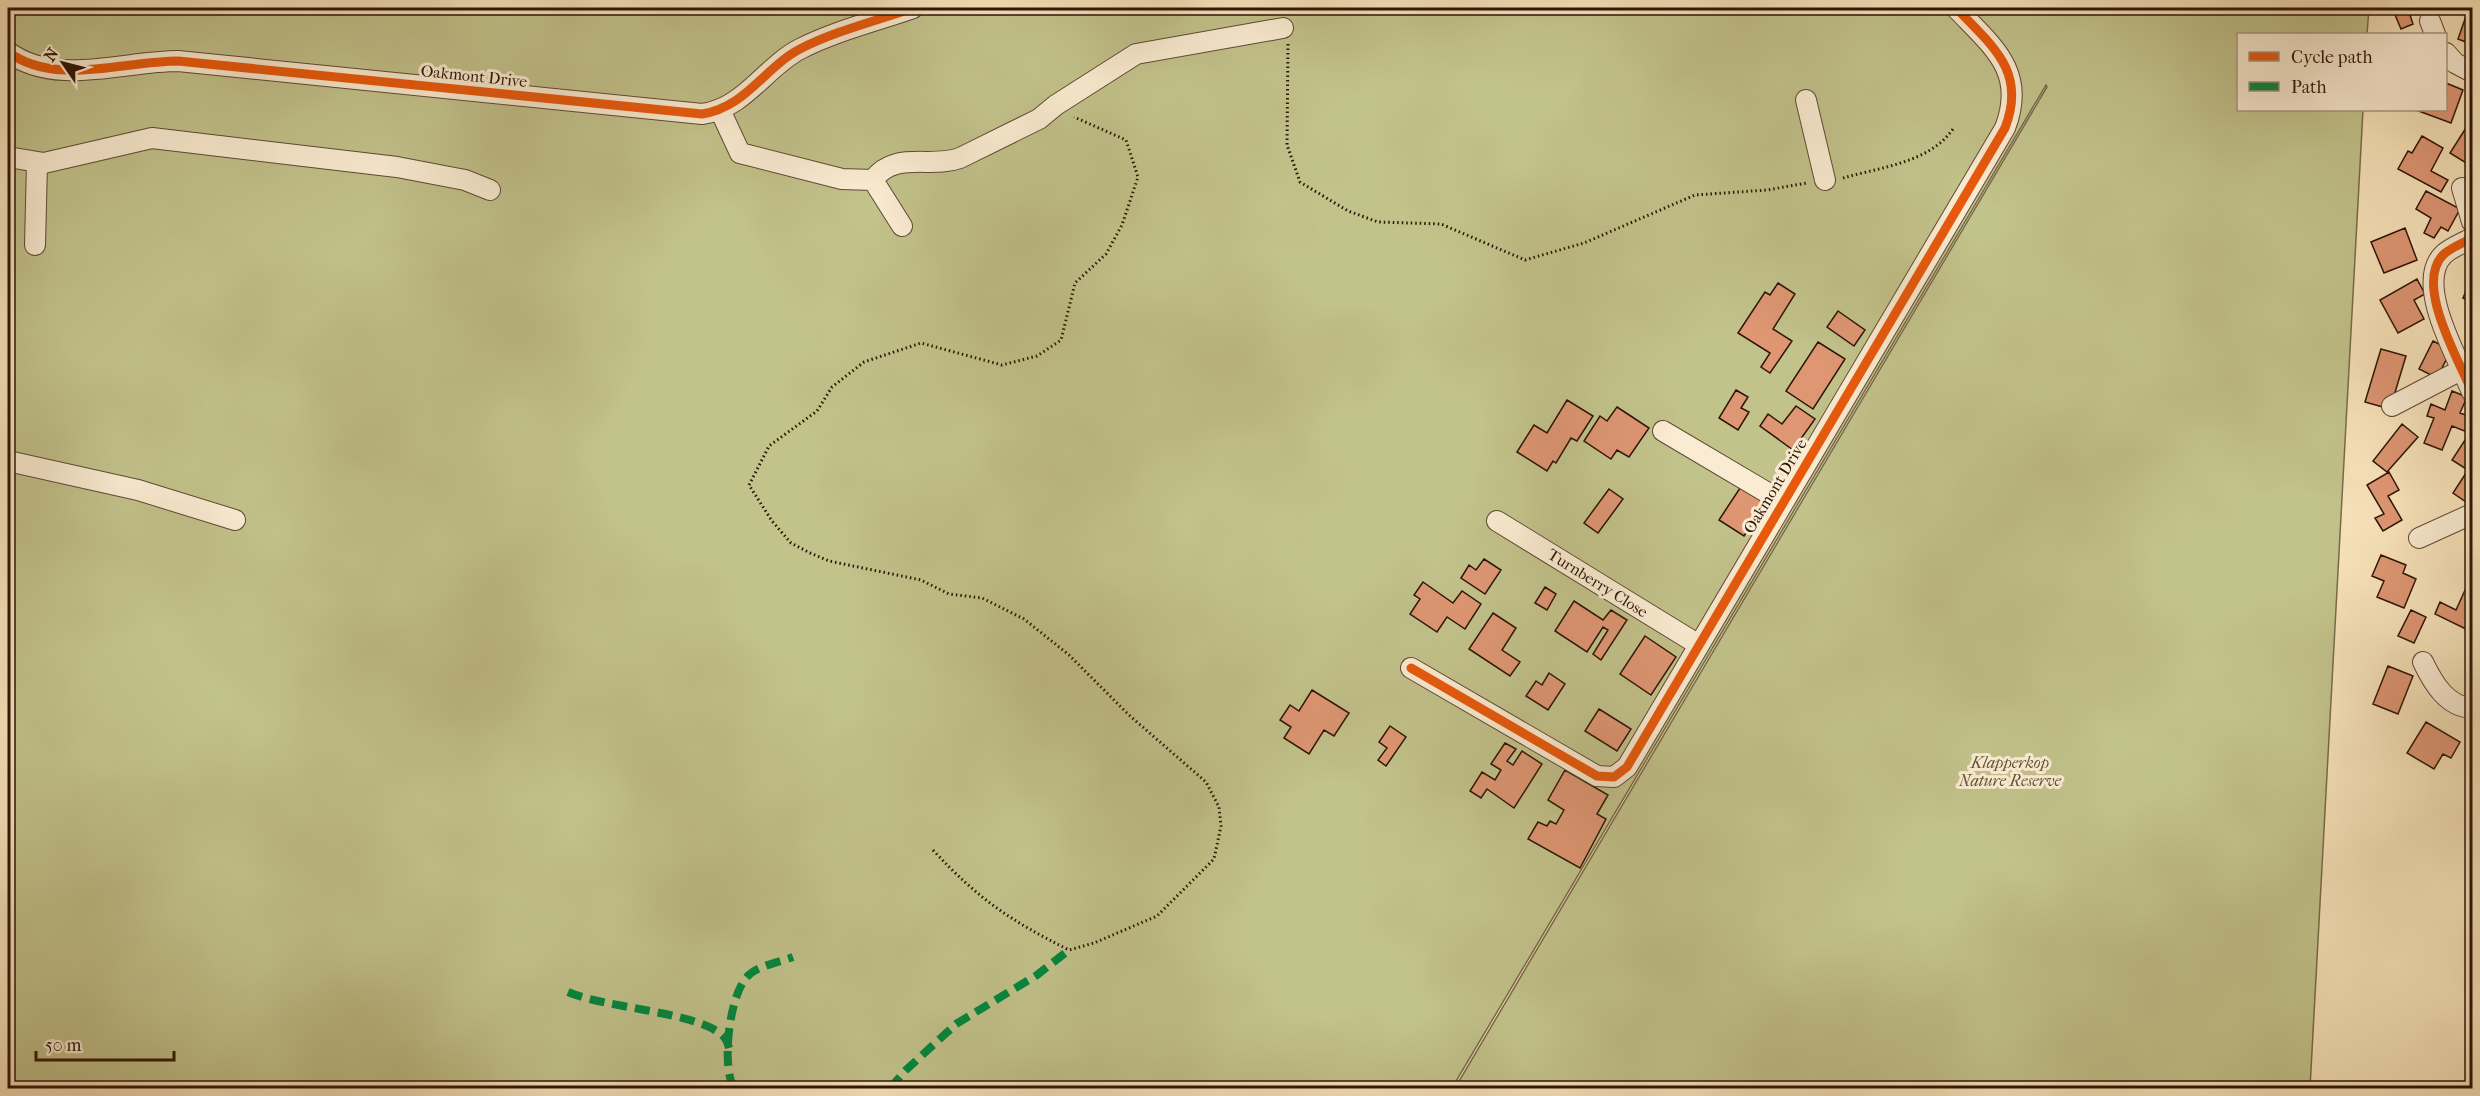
<svg xmlns="http://www.w3.org/2000/svg" width="2480" height="1096" viewBox="0 0 2480 1096" font-family="'IM FELL French Canon',serif">
<style>
.green{fill:#c2c28b;stroke:#786b49;stroke-width:1.5}
.building{fill:#de9673;stroke:#2d1407;stroke-width:1.5}
.lines{fill:none;stroke-linecap:round;stroke-linejoin:round}
.minor-casing{stroke:#604834;stroke-width:22}
.path{stroke:#2d1407;stroke-width:3;stroke-dasharray:1.5 3;stroke-linecap:butt}
.minor{stroke:#faecd2;stroke-width:20}
.quiet{stroke:#00873e;stroke-width:8;stroke-dasharray:15 8;stroke-linecap:butt}
.cycleway-casing{stroke:#faecd2;stroke-width:13}
.cycleway{stroke:#e8590c;stroke-width:9}
.labels{text-anchor:middle;dominant-baseline:central;stroke-width:6;stroke-linejoin:round;paint-order:stroke}
.street-label{font-size:16px;fill:#2d1407;stroke:#faecd2}
.park-label{font-size:16px;font-style:italic;fill:#615135;stroke:#faecd2}
</style>
<rect width="100%" height="100%" fill="#f7e2b9"/>
<filter id="stains"><feTurbulence type="fractalNoise" baseFrequency=".00333" numOctaves="4"/><feColorMatrix values="0 0 0 0 .2 0 0 0 0 .09 0 0 0 0 .02 0 0 0 .5 -.17"/></filter>
<radialGradient id="worn" r=".72"><stop offset=".6" stop-color="#630" stop-opacity="0"/><stop offset="1" stop-color="#630" stop-opacity=".3"/></radialGradient>
<!-- green -->
<path class="green" d="M 8,8 L 2369,8 L 2367,34 L 2238,34 L 2238,110 L 2363,110 L 2310,1088 L 1455,1088 L 2047,87 L 2046,85 L 1452,1088 L 8,1088 Z"/>
<!-- building -->
<path class="building" d="M 2399,8 L 2431,8 L 2410,15 L 2413,24 L 2401,29 L 2393,10 Z
M 2465,19 L 2472,22 L 2472,55 L 2467,54 L 2471,44 L 2458,39 Z
M 2446,83 L 2463,90 L 2451,123 L 2416,110 L 2446,110 Z
M 2471,120 L 2472,121 L 2471,166 L 2450,153 Z
M 2422,136 L 2443,148 L 2431,171 L 2448,180 L 2441,192 L 2398,169 L 2408,151 L 2412,153 Z
M 2426,191 L 2460,209 L 2448,231 L 2441,227 L 2434,238 L 2424,233 L 2431,218 L 2416,209 Z
M 2405,228 L 2417,260 L 2384,273 L 2371,242 Z
M 2417,279 L 2425,294 L 2414,300 L 2424,319 L 2398,333 L 2380,300 Z
M 1778,283 L 1795,294 L 1773,329 L 1792,341 L 1770,373 L 1761,367 L 1770,353 L 1738,333 L 1765,292 L 1770,295 Z
M 2468,286 L 2472,287 L 2472,302 L 2463,298 Z
M 1838,311 L 1865,330 L 1854,346 L 1827,327 Z
M 2433,341 L 2451,350 L 2437,378 L 2419,369 Z
M 1818,342 L 1845,359 L 1813,409 L 1786,391 Z
M 2381,349 L 2406,356 L 2390,409 L 2365,402 Z
M 1736,390 L 1748,397 L 1741,408 L 1749,412 L 1738,430 L 1719,418 Z
M 2452,391 L 2467,397 L 2460,413 L 2472,417 L 2472,434 L 2452,426 L 2442,450 L 2424,443 L 2434,418 L 2427,416 L 2431,404 L 2445,410 Z
M 1567,400 L 1593,416 L 1577,441 L 1571,438 L 1556,463 L 1553,461 L 1547,471 L 1517,452 L 1534,425 L 1547,433 Z
M 1796,406 L 1815,419 L 1793,450 L 1760,426 L 1768,414 L 1782,424 Z
M 1617,407 L 1649,428 L 1629,457 L 1617,450 L 1611,459 L 1584,441 L 1600,416 L 1607,421 Z
M 2402,424 L 2418,437 L 2387,472 L 2373,461 Z
M 2465,440 L 2472,445 L 2472,492 L 2466,502 L 2453,493 L 2468,470 L 2452,460 Z
M 2389,472 L 2399,490 L 2388,496 L 2402,520 L 2383,531 L 2375,518 L 2384,514 L 2367,485 Z
M 1742,485 L 1767,501 L 1744,536 L 1719,520 Z
M 1609,489 L 1623,499 L 1598,533 L 1584,523 Z
M 2381,555 L 2406,565 L 2403,573 L 2416,579 L 2404,608 L 2377,597 L 2384,581 L 2372,576 Z
M 1484,559 L 1501,570 L 1485,594 L 1461,578 L 1469,565 L 1476,570 Z
M 1423,582 L 1453,603 L 1462,591 L 1481,604 L 1465,629 L 1447,617 L 1437,632 L 1410,614 L 1420,599 L 1414,595 Z
M 1545,587 L 1556,594 L 1547,610 L 1535,603 Z
M 2466,588 L 2472,591 L 2472,632 L 2435,614 L 2440,602 L 2456,610 Z
M 1574,601 L 1603,620 L 1611,610 L 1627,620 L 1601,660 L 1593,654 L 1608,630 L 1603,627 L 1587,652 L 1555,631 Z
M 2411,610 L 2426,617 L 2414,643 L 2398,636 Z
M 1493,613 L 1516,628 L 1502,650 L 1520,662 L 1510,676 L 1469,649 Z
M 1645,636 L 1676,657 L 1651,695 L 1620,674 Z
M 2388,666 L 2413,676 L 2398,714 L 2373,704 Z
M 1549,673 L 1565,684 L 1548,710 L 1526,696 L 1536,681 L 1542,685 Z
M 1312,690 L 1349,713 L 1334,736 L 1324,730 L 1309,754 L 1284,738 L 1291,727 L 1280,720 L 1290,705 L 1299,711 Z
M 1599,709 L 1631,729 L 1617,751 L 1585,731 Z
M 2426,722 L 2460,742 L 2451,758 L 2443,754 L 2434,769 L 2407,753 Z
M 1390,726 L 1406,737 L 1386,766 L 1378,760 L 1387,748 L 1379,742 Z
M 1505,743 L 1516,749 L 1507,761 L 1513,765 L 1522,751 L 1542,764 L 1514,808 L 1487,789 L 1481,798 L 1470,791 L 1482,772 L 1495,780 L 1501,770 L 1491,764 Z
M 1565,770 L 1608,795 L 1597,814 L 1606,819 L 1580,868 L 1528,839 L 1538,822 L 1547,826 L 1550,821 L 1556,824 L 1564,810 L 1548,800 Z"/>
<g class="lines">
<defs>
<path id="minor" d="M 2430,21 L 2435,34
M 8,52 C 56,87 123,61 178,61 L 702,114 C 745,108 765,67 800,49 C 835,31 876,21 913,8
M 2446,53 L 2455,63 L 2472,72
M 1806,100 L 1825,180
M 720,110 L 740,153 L 842,179 L 873,180 L 902,226
M 8,157 L 44,163 L 152,138 L 397,167 L 465,180 L 490,190
M 873,180 C 895,150 930,169 960,158 L 1039,119 L 1056,105 L 1136,54 L 1283,28
M 2462,188 L 2472,222
M 2472,238 C 2463,243 2452,247 2444,254 C 2413,283 2459,360 2472,392
M 35,245 L 37,163
M 2392,406 L 2463,369
M 1663,431 L 1783,502
M 8,461 L 138,490 L 235,520
M 1497,521 L 1699,645
M 2419,538 L 2472,514
M 2423,662 C 2433,683 2447,707 2472,708
M 1411,668 L 1597,776 L 1614,777 L 1627,767 L 2005,128 C 2027,71 1992,46 1956,8"/>
</defs>
<!-- minor casing -->
<use href="#minor" class="minor-casing"/>
<!-- path -->
<path class="path" d="M 1288,44 L 1287,145 L 1300,182 L 1348,211 L 1378,222 L 1441,224 L 1525,260 L 1584,243 L 1695,195 L 1767,190 L 1807,183
M 1843,178 C 1881,167 1929,163 1953,129
M 933,850 C 978,899 1011,921 1069,950 L 1094,943 L 1157,916 L 1214,859 L 1221,826 L 1219,807 L 1206,782 L 1130,716 L 1069,655 L 1024,619 L 982,598 L 949,594 L 921,580 L 829,561 L 810,553 L 791,543 L 772,521 L 749,485 L 769,446 L 817,411 L 832,387 L 864,362 L 921,343 L 1002,365 L 1037,356 L 1061,340 L 1075,283 L 1106,254 L 1122,225 L 1138,177 L 1126,140 L 1074,117"/>
<!-- minor -->
<use href="#minor" class="minor"/>
<!-- quiet -->
<path class="quiet" d="M 568,992 C 604,1008 699,1012 723,1036 C 726,1039 728,1044 729,1048
M 734,1088 C 721,1067 729,990 750,974 C 761,965 780,962 793,957
M 890,1088 L 906,1070 L 956,1024 L 1037,975 L 1069,950"/>
<defs>
<path id="cycleway" d="M 8,52 C 56,87 123,61 178,61 L 702,114 C 745,108 765,67 800,49 C 835,31 876,21 913,8
M 2472,238 C 2463,243 2452,247 2444,254 C 2413,283 2459,360 2472,392
M 1411,668 L 1597,776 L 1614,777 L 1627,767 L 2005,128 C 2027,71 1992,46 1956,8"/>
</defs>
<!-- cycleway casing -->
<use href="#cycleway" class="cycleway-casing"/>
<!-- cycleway -->
<use href="#cycleway" class="cycleway"/>
</g>
<g class="labels">
<!-- street labels -->
<g class="street-label">
<text transform="translate(474 76) rotate(6)">Oakmont Drive</text>
<text transform="translate(1775 486) rotate(-59)">Oakmont Drive</text>
<text transform="translate(1598 583) rotate(32)">Turnberry Close</text>
</g>
<!-- park labels -->
<g class="park-label">
<text x="2010" y="762">Klapperkop<tspan x="2010" dy="18">Nature Reserve</tspan></text>
</g>
</g>
<!-- margin -->
<rect width="2480" height="1096" fill="none" stroke="#f7e2b9" stroke-width="30"/>
<rect x="9" y="9" width="2462" height="1078" fill="none" stroke="#2d1407" stroke-width="3"/>
<rect x="15" y="15" width="2450" height="1066" fill="none" stroke="#2d1407" stroke-width="1.5"/>
<!-- legend -->
<rect x="2237" y="33" width="210" height="78" fill="#faecd2" stroke="#a89681" stroke-width="1.5"/>
<rect x="2249" y="52" width="30" height="9" fill="#e8590c" stroke="#a89681" stroke-width="1.5"/>
<text x="2291" y="63" font-size="18" fill="#2d1407">Cycle path</text>
<rect x="2249" y="82" width="30" height="9" fill="#00873e" stroke="#a89681" stroke-width="1.5"/>
<text x="2291" y="93" font-size="18" fill="#2d1407">Path</text>
<!-- north arrow -->
<g transform="translate(63 63) rotate(305)" stroke="#faecd2" stroke-width="4.5" paint-order="stroke">
<path d="M0-4.5L10 22L0 15L-10 22Z" fill="#2d1407"/>
<text y="-9" font-size="16" font-weight="bold" text-anchor="middle" fill="#2d1407">N</text>
</g>
<!-- scale -->
<path d="M36 1051v9h138v-9" fill="none" stroke="#2d1407" stroke-width="3"/>
<text x="45" y="1051" font-size="18" fill="#2d1407" stroke="#faecd2" stroke-width="4.5" paint-order="stroke">50 m</text>
<rect width="100%" height="100%" filter="url(#stains)"/>
<rect width="100%" height="100%" fill="url(#worn)"/>
</svg>
